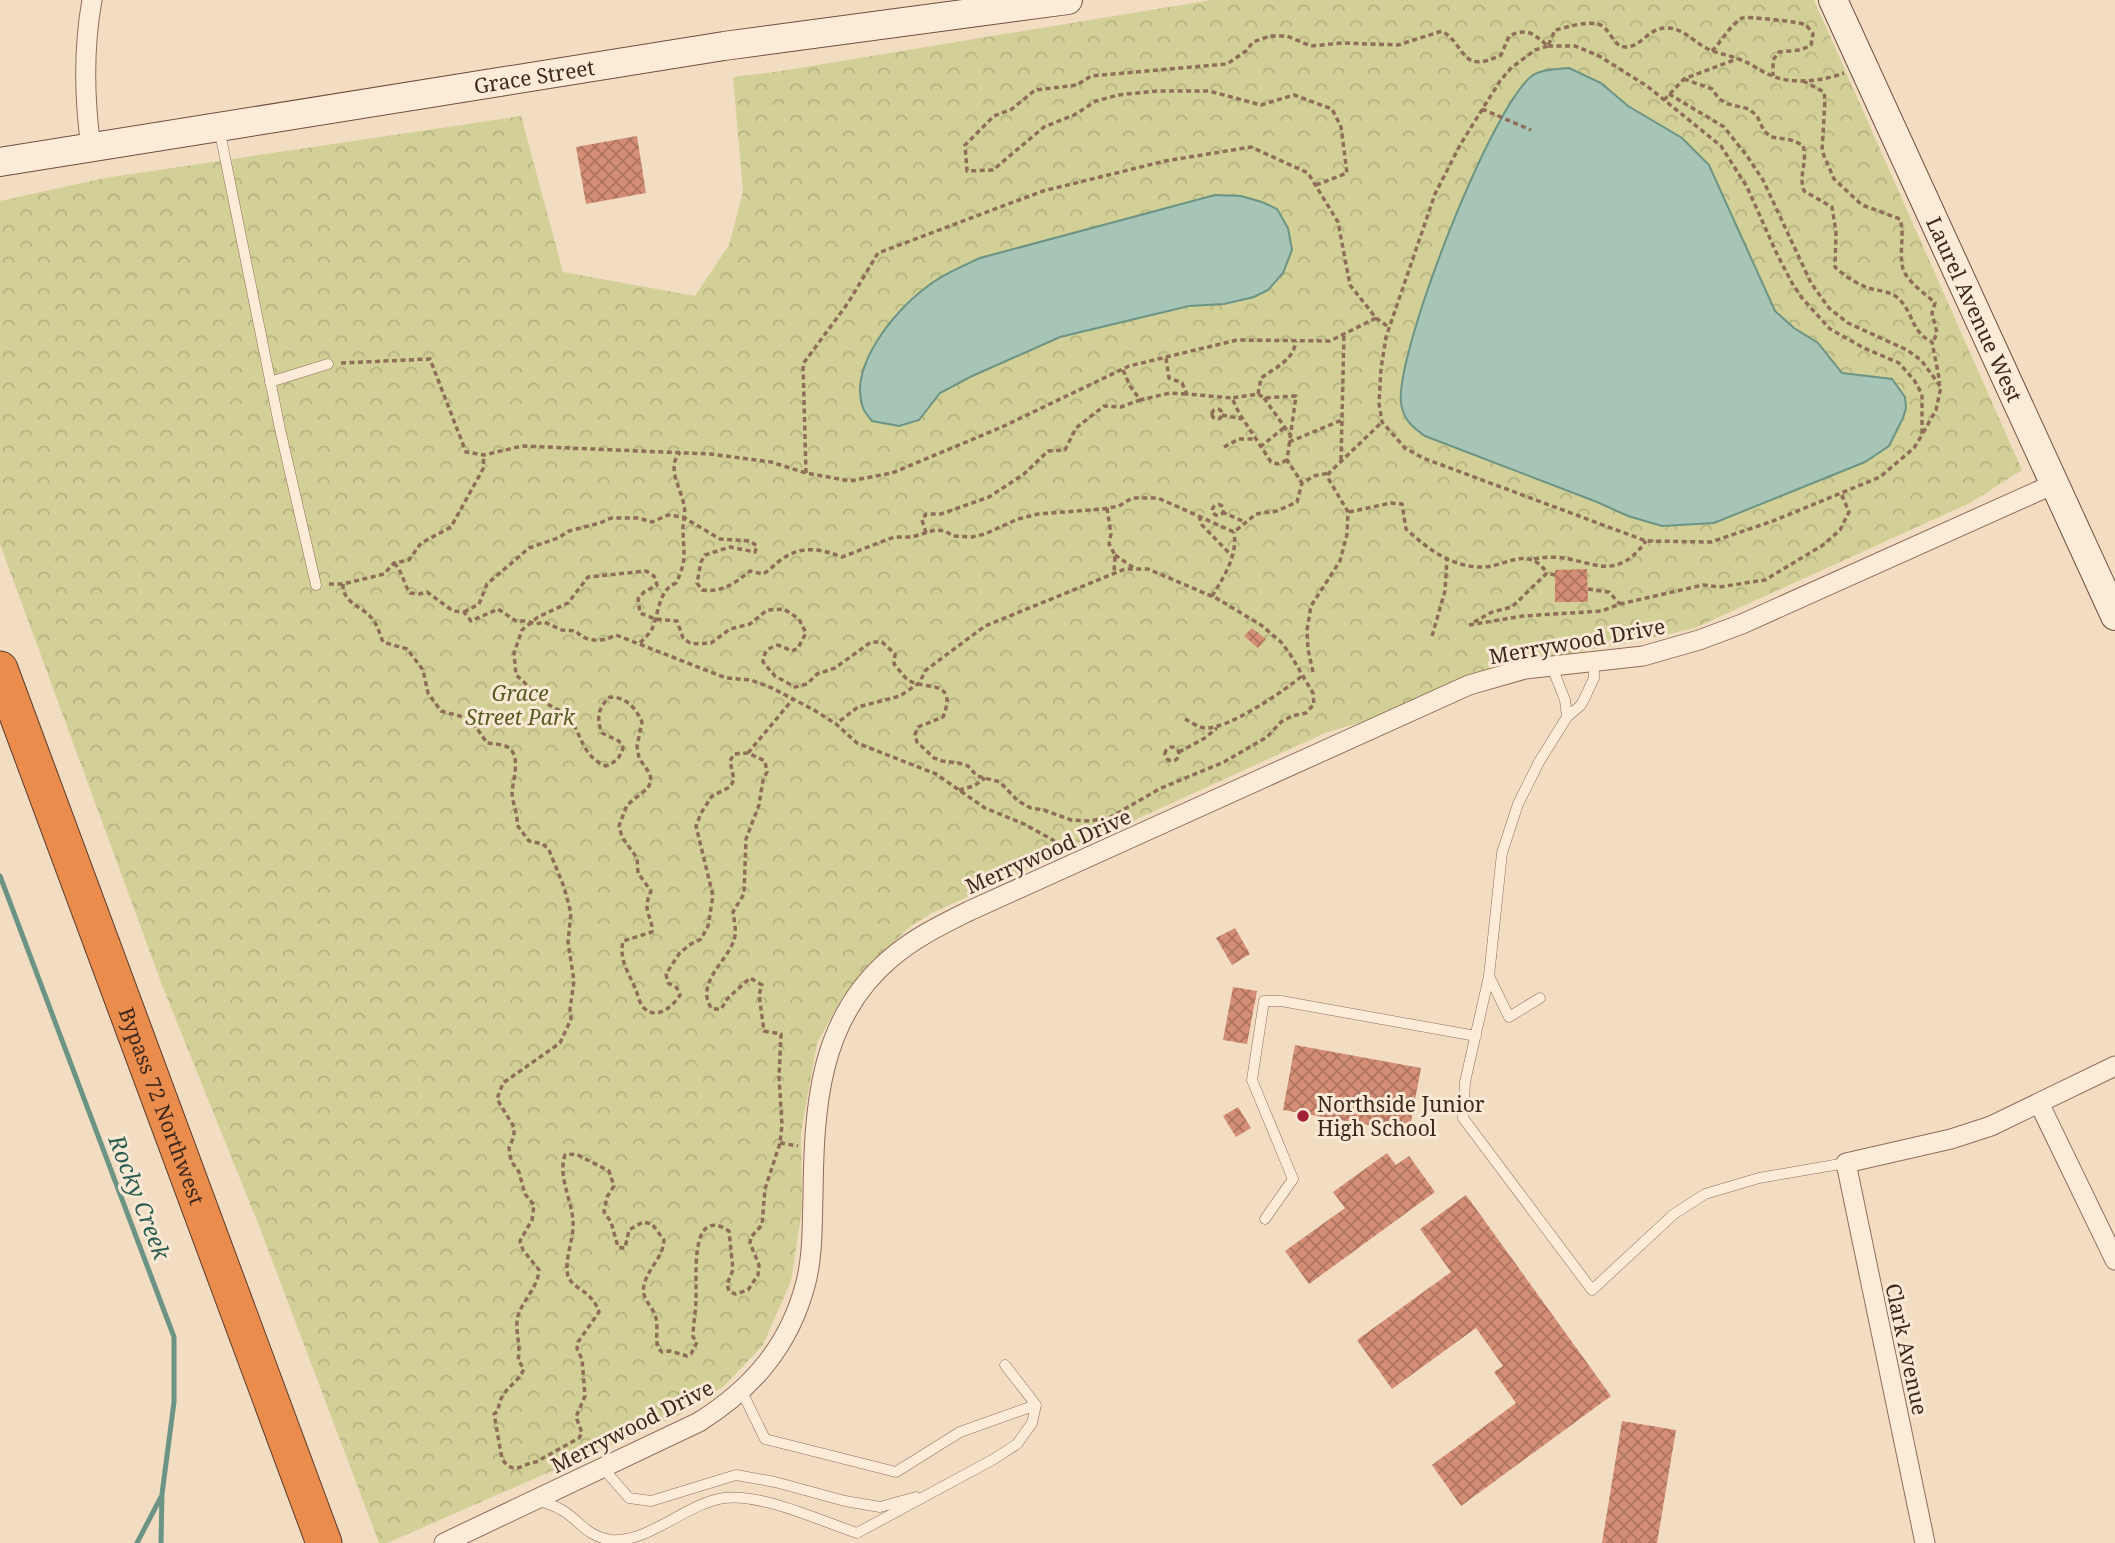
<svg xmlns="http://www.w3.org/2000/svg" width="2115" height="1543" viewBox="0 0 2115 1543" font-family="'Noto Serif',serif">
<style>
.park{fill:url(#park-crowns)}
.water{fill:#a6c5b7;stroke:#6b9484;stroke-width:2}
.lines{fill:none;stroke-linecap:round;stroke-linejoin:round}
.stream{stroke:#6b9484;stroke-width:5}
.building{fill:url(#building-cross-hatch)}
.lane-casing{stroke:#8f6d58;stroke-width:11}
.street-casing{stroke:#8f6d58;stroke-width:21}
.secondary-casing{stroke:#704e3b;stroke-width:30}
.highway-casing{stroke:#5c3b2c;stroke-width:37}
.path{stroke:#8f6d58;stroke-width:3.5;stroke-dasharray:5 3.5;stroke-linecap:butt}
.lane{stroke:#fcebd7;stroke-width:10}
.street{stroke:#fcebd7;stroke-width:19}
.secondary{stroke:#fcebd7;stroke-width:28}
.highway{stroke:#e98c4c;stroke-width:35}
.poi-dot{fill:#a42236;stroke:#f9e8d4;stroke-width:2.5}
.labels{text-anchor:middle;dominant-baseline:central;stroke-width:6;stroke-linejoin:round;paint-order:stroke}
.street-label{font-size:21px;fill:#3d281d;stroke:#f9e8d4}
.park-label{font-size:21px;font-style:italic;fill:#565c22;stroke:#f9e8d4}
.poi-label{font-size:21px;fill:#3d281d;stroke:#f9e8d4;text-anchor:start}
.water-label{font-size:23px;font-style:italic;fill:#2b5e53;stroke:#f9e8d4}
</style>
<defs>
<pattern id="park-crowns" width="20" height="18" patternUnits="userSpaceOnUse" patternTransform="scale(1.75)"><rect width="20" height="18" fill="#d2d096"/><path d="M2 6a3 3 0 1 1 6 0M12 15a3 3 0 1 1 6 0" fill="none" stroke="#b5b381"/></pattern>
<pattern id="building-cross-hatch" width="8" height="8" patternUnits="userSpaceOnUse" patternTransform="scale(1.75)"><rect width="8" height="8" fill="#d48e75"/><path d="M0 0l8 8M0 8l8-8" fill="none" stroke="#ad745f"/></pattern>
</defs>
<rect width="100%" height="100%" fill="#f2ddc3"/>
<!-- park -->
<path class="park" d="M 1211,0 L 1814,0 L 2022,470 L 1970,503 L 1695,628 L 1635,642 L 1498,666 L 1371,719 L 1325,733 L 932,913 L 911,926 L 867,966 L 843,996 L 817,1043 L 801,1133 L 802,1209 L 791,1281 L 763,1345 L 725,1385 L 678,1416 L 387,1543 L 379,1543 L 261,1231 L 162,985 L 0,544 L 0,201 L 105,178 L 521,116 L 563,272 L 695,296 L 729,245 L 743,191 L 733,77 L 781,71 Z"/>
<!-- water -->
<path class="water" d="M 1569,68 L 1601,83 L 1628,106 L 1682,138 L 1709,165 L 1775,311 L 1794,328 L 1818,343 L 1842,373 L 1892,379 L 1905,397 L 1906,408 L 1903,418 L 1889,446 L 1865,462 L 1714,523 L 1662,526 L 1628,516 L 1597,502 L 1425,436 C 1412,427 1403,419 1401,403 C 1395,353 1492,104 1533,75 C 1542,69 1558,69 1569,68 Z
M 1215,195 L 1241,196 L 1262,202 L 1277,209 L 1288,228 L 1292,250 L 1283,273 L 1268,290 L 1254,297 L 1224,304 L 1189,306 L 1060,337 L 970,377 L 940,393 L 919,420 L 899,426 L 872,421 C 869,417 865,413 863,408 C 848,367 894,312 924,289 C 941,275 961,267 980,258 Z"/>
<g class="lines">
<!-- stream -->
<path class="stream" d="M 0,876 L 174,1337 L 174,1402 L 162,1494 L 161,1543
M 137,1543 L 161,1497"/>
</g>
<!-- building -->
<path class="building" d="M 637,136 L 646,193 L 586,204 L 576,147 Z
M 1587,569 L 1588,602 L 1555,602 L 1555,570 Z
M 1252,628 L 1266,639 L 1258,648 L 1244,636 Z
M 1235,928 L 1250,954 L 1232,965 L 1216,938 Z
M 1233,987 L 1257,991 L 1247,1044 L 1223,1040 Z
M 1295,1045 L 1421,1068 L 1409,1132 L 1283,1110 Z
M 1238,1107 L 1251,1128 L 1236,1137 L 1223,1116 Z
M 1387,1153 L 1396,1165 L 1409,1156 L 1435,1192 L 1309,1284 L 1285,1251 L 1345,1208 L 1333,1192 Z
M 1466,1195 L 1611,1396 L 1461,1506 L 1432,1465 L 1516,1403 L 1494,1372 L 1503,1366 L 1476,1328 L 1392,1389 L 1357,1340 L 1451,1272 L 1420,1229 Z
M 1622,1421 L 1676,1430 L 1657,1543 L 1602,1543 Z"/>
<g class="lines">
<defs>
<path id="lane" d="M 219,128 L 280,429 L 316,585
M 270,382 L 328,364
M 1594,662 L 1594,678 L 1587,693 L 1581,705 L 1567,717 L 1539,762 L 1518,804 L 1502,853 L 1489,976 L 1465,1082 L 1463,1118 L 1592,1290 L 1674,1214 L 1705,1194 L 1759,1178 L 1846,1163
M 1552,667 L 1565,700 L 1567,717
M 1489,976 L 1509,1017 L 1540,998
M 1265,1219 L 1293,1179 L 1252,1080 L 1264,1001 L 1281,1001 L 1476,1036
M 742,1392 L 765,1439 L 896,1472 L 960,1432 L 1036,1405
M 603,1468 L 629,1498 L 651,1501 L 736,1475 L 775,1482 L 845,1501 L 880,1507 L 916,1497
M 537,1500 C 545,1503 554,1505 562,1510 C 582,1522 584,1535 611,1540 C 649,1543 685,1504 724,1498 C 761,1493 821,1521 857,1533 L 994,1459 L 1017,1444 L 1032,1423 L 1036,1405 L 1005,1365"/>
<path id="street" d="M 91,148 C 84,97 83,50 92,0
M 2039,1103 L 2115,1260
M 444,1543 L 699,1422 C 753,1388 790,1345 806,1282 C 813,1254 812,1225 813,1197 C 814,1109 818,1019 891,958 C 914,938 941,925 969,911 L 1469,685 L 1525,669 L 1643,656 L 1699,640 L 1742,624 L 2054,484
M 1925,1543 L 1846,1163 L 1951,1139 L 1991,1126 L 2115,1066"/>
<g id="secondary">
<path id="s1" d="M 1833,0 L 2115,616"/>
<path id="s2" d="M 0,162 L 724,46 L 1068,0"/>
</g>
<g id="highway">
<path id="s3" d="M 0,669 L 324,1543"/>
</g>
</defs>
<!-- lane casing -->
<use href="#lane" class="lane-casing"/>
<!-- street casing -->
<use href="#street" class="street-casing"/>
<!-- secondary casing -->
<use href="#secondary" class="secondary-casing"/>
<!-- highway casing -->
<use href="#highway" class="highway-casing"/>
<!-- path -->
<path class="path" d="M 1548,46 L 1575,46 L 1599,56 L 1647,86 L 1721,146 L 1747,187 L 1777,254 L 1792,283 L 1802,298 L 1830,329 L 1864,348 L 1899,363 L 1914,380 L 1922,394 L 1922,435 L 1914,448 L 1880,477 L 1773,521 L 1711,542 L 1646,541 L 1423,458 L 1405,448 L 1382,422 L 1379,403 L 1381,369 L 1386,337 L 1435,194 L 1460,145 L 1500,81 L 1511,68 L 1535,50 Z
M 1712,51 C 1722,41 1730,25 1742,18 C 1746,16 1802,22 1806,25 C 1807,26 1813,33 1813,34 L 1811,45 L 1801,50 L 1779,52 L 1773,60 L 1773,76
M 1684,79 L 1712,89 L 1719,99 L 1728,104 L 1749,109 L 1757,116 L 1764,131 L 1771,137 L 1791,140 L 1803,145 C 1808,164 1798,174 1804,191 L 1832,207 L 1836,232 L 1835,267 C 1843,275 1857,284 1868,288 C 1878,291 1891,291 1899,299 C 1914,314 1911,332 1932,342 L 1940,383
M 1803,81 L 1824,92 L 1825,100 L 1822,151 L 1834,179 L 1862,205 L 1900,219 C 1906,237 1896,260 1906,275 C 1913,286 1927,295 1935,303 L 1932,313 L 1937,333 L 1933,342
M 1669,94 L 1724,127 L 1747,156 L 1763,180 L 1811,283 L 1829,308 L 1848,323 L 1907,350 L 1921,360 L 1941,387 L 1936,410 L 1923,433
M 1664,100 L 1684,79 L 1737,59
M 1482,109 L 1531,130
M 1316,185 L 1347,173 L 1341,127 L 1332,109 L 1294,95 L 1261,105 L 1209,91 L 1157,91 L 1118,95 L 1096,101 L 1074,115 L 1044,127 L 993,170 L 967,171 L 965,145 L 994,116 L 1012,109 L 1035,90 L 1077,85 L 1091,76 L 1227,64 L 1246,51 L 1253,42 L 1270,36 L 1287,36 L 1311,46 L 1342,43 L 1398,45 L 1442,31 C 1467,46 1460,75 1501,55 L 1509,36 C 1528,27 1533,34 1548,46 L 1555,30 C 1568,27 1585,21 1598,24 C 1611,28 1612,46 1625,47 C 1641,48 1648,27 1668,28 C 1684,29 1693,41 1706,48 C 1717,54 1730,55 1741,60 C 1752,64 1760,71 1770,75 C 1791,85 1823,81 1844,73
M 1166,358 L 1169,378 L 1182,383 L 1187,394 L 1232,398
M 341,363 L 430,359 L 466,452 L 484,455 L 522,446 L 710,454 L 771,462 L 806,473 L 850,481 L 892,473 L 1002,427 L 1129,366 L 1237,340 L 1330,341 L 1376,318
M 1123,370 L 1130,386 L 1140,400 L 1170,393 L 1187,394
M 1258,394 L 1261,378 C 1276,367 1293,361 1296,341
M 1264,398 L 1291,436
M1212 414a5 5 0 1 1 10 0a5 5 0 1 1-10 0Z
M 1222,415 L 1242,419
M 1289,442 L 1342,420
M 1224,447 L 1239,439 L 1256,439
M 1260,447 L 1285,427
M 1287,460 L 1278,464 L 1271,462 L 1239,413 L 1232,398 L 1258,394 L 1264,398 L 1296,396 L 1287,460 L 1302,483 L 1314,476 L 1329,473
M 1341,460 L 1344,334
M 806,473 L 803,364 L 848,303 L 878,253 L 1043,191 L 1165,161 L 1251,147 L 1308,173 L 1338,222 L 1350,285 L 1376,318 L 1390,328
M1212.5 510a5.5 5.5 0 1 1 11 0a5.5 5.5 0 1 1-11 0Z
M 1107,508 L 1111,534 L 1109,544 L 1115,555 L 1114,574
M 1222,512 L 1245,522
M 1349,512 L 1391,503 L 1402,504 L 1406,529 C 1427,548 1448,565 1478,567 C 1505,569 1527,543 1547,573
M 1199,516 L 1202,525 L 1232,556
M 926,533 L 922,520 L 926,514 L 941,514 L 989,497 L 1024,474 L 1048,451 L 1065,450 L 1076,428 L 1104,406 L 1121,407 L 1140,400
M 1115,555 L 1134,568
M 1534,559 C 1584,548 1609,592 1646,541
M 394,563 C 403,572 403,583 410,593 L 419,594 L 427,592 L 453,611 L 464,612 L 471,621 L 498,609 L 516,621 L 527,621 L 536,624 L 544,622 L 562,630 L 576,631 C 586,643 603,642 616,635 L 726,678 L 751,680 L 772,688 L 814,710 L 836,724 L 857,743 L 936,774 L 985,808 L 1024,824 L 1053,840 L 1063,848
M 329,584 L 343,584 L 376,576 L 384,574 L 394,563 L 409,560 L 421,543 L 451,527 L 483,469 L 484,455
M 343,584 C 342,604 364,606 374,621 C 378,627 380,635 383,642 L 407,649 L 423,670 L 428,693 L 441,711 L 460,716 L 476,727 L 487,743 C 493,744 504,744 509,748 C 521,757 513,780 512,792 C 512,803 518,812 517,825 L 529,841 L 543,844 L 549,850 L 564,887 L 571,913 L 568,942 L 574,981 L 570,1009 L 571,1019 L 560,1043 L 503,1083 L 497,1099 L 514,1127 L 514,1136 L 509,1148 L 511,1161 L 519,1172 L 525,1194 L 534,1205 L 532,1220 L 520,1241 L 523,1250 L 539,1270 C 538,1289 518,1305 517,1321 C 516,1335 521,1346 518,1360 L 524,1369 C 514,1389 501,1387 498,1411 L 494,1414 L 502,1459 C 515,1477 522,1463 536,1462 L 579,1438 L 582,1433 L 576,1417 L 585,1396 L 582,1359 L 577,1349 L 578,1342 L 599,1312 C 592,1290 572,1289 568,1276 C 564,1260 573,1242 573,1226 C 574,1203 557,1178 565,1155 L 576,1154 L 609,1171 L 614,1186 L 607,1197 L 604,1212 L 611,1222 L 618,1247 L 625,1248 L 629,1230 L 643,1222 L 652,1224 L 664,1240 C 663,1258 648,1268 644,1285 C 641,1299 651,1304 655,1315 C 659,1325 655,1338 658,1348 L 662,1352 L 670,1351 L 687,1356 L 691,1354 L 697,1342 L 693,1337 C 693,1324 696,1311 696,1299 C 697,1278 689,1204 729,1231 L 733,1270 L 727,1284 L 729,1291 L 735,1294 L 748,1290 L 758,1275 L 759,1265 L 750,1243 L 751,1237 L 762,1225 L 765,1189 L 780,1143 L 782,1125 L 779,1077 L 781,1034 L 764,1031 L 759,995 L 762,985 L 750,978 L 728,998 L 721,1009 L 712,1009 C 694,984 727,962 734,940 C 737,930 734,921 733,912 L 744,894 L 746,839 L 759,805 L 763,780 L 767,772 L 765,761 L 748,753 L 734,754 L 730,761 L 734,780 L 730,787 L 712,796 L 701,813 L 696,826 L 713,896 L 708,926 L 701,939 L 689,945 L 679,954 L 666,974 L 668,983 L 677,988 L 680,995 C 673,1006 657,1021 644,1008 C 639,1003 638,994 635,988 C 628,971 619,960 623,941 L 652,932 C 653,915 641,913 651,891 L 638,873 L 637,858 L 622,837 L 619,826 L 627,805 L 648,788 L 651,781 L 650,774 L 639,758 L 637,746 L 642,722 C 635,707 626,697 610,697 C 598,707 596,719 602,733 L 619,741 L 623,748 C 620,758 616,762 606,766 C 582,757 582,734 569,718 C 561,709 548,706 540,699 C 532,691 525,682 516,675 L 514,653 L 522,630 L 538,617 L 568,603 L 588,577 L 646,571 L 654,576 L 657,585 L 644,592 L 638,599 L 640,613 L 655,619 L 677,621 L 683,638 L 691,644 L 711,643 L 730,629 L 750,624 L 767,610 L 784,609 L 799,619 L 806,633 L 798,648 L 792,651 L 778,645 C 768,648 764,651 763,662 L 775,676 L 795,687 L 807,684 L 817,674 L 835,668 L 871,642 L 882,642 L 895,654 L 894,664 C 899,669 904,678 910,681 C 927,690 958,679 943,717 L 918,727 L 915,735 L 917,742 L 934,758 L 942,761 L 959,763 L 968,766 L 977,776 L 1000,782 L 1018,801 L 1031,808 L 1044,810 L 1071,820 L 1090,821 L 1111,817 L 1159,789 L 1224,762 L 1267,737 L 1281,722 L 1292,716 L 1306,713 L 1314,704 L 1313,693 L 1290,654 L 1281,642 L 1261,625 L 1216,598 L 1148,569 L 1125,569 L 985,626 L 926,670 L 919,683 L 900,696 L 858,707 L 836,724
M 1588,589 L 1609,592 L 1620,604
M 1212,596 C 1224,577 1238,555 1234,532
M 464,612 L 479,604 L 487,584 L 529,548 L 558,538 L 569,531 L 600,523 L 611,518 L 638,518 L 652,522 L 668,515 L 683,517 L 720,539 L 750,541 L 757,546 L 755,552 L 730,547 L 705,555 L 701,562 L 697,583 L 702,590 C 722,593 735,583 750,571 L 763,574 C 770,570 775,564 782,559 C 802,545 821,549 842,557 L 894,537 L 912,537 L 935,530 L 945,531 L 953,536 L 972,537 L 985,534 L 1018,519 L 1038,514 L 1103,509 L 1119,506 L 1132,498 L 1158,498 L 1234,532 L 1256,514 L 1277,511 L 1297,502 L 1302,483
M 1474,622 L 1492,612 L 1512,607 L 1547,573 L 1555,575
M 1469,625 L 1523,616 L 1602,611 L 1620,604 L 1703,585 L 1719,587 L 1765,580 L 1823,545 L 1840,530 L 1849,512 L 1841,493
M 1432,636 L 1445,591 L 1447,558
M 640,643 C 644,639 649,634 652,629 C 659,614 658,590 676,583 C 688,559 683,552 683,528 C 683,521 686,512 684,505 C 681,488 666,468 680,452
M 1313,672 L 1308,649 L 1307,630 L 1311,606 L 1340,561 L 1347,534 L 1348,512 L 1328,478 L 1329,473 L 1382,422
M 1185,719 C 1191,722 1199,728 1205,728 C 1227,730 1286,690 1303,675
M1165 754a7 7 0 1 1 14 0a7 7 0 1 1-14 0Z
M 1179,752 L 1205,738 L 1217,728
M 748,753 L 793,699
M 959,790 L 974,786 L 985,778
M 780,1143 L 798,1146"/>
<!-- lane -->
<use href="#lane" class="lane"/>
<!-- street -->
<use href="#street" class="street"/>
<!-- secondary -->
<use href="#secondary" class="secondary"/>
<!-- highway -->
<use href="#highway" class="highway"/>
</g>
<!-- markers -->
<circle class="poi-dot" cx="1303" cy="1116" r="7"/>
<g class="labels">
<!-- street labels -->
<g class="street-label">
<text stroke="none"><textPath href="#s2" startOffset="541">Grace Street</textPath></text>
<text stroke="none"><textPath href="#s1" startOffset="340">Laurel Avenue West</textPath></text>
<text transform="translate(1577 641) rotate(-10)">Merrywood Drive</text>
<text transform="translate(1048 851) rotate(-24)">Merrywood Drive</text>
<text stroke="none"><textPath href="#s3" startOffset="466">Bypass 72 Northwest</textPath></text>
<text transform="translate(1907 1349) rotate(78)">Clark Avenue</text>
<text transform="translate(632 1426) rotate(-27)">Merrywood Drive</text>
</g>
<!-- park labels -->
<g class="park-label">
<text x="520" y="693">Grace<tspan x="520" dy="24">Street Park</tspan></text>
</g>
<!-- poi labels -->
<g class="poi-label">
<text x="1317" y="1104">Northside Junior<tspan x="1317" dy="24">High School</tspan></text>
</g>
<!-- water labels -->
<g class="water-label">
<text transform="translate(140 1197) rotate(69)">Rocky Creek</text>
</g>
</g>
</svg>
